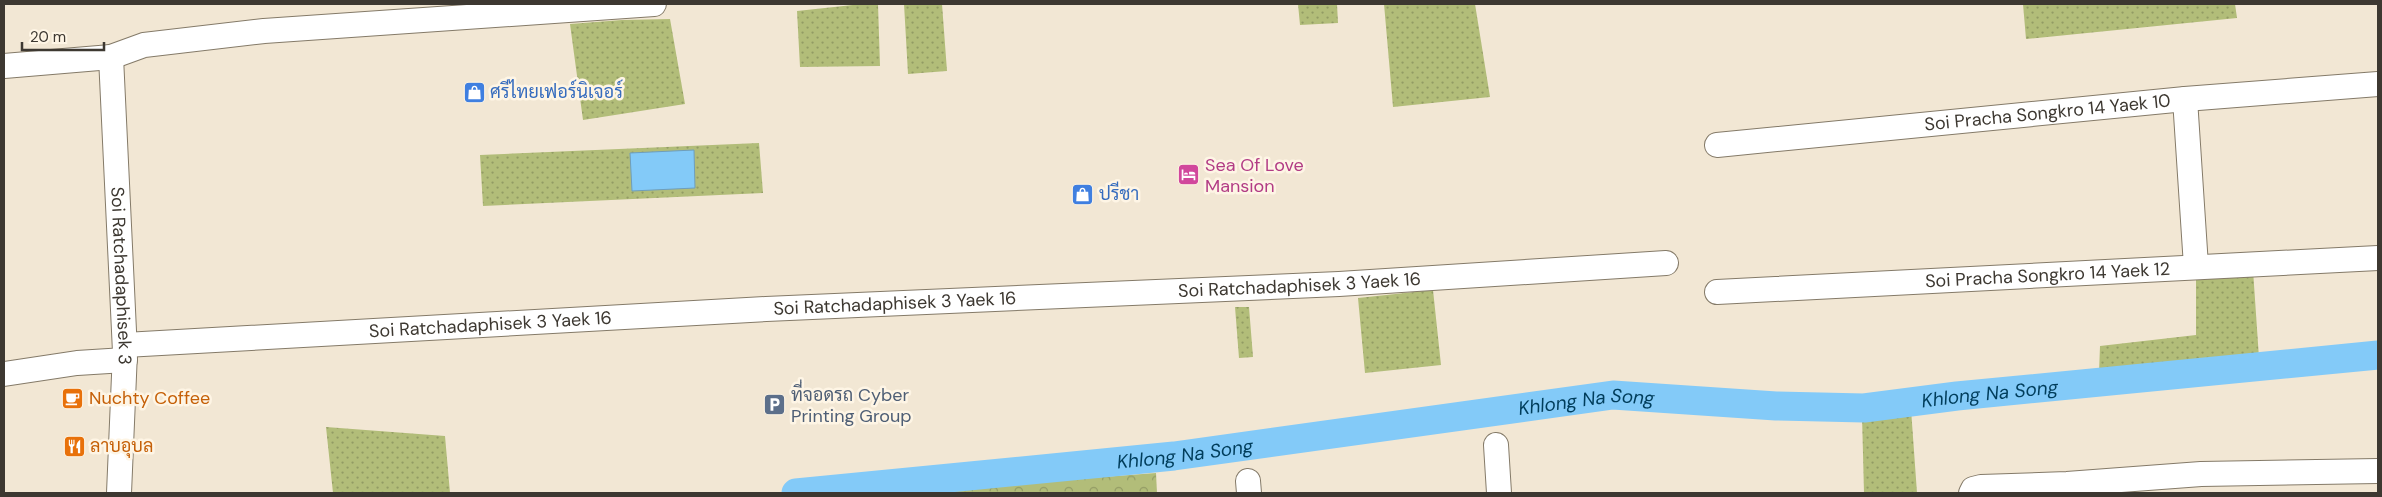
<svg xmlns="http://www.w3.org/2000/svg" width="2382" height="497" viewBox="0 0 2382 497" font-family="'DM Sans',Sarabun,sans-serif">
<style>
.grass{fill:url(#grass-dots)}
.forest{fill:url(#forest-crowns)}
.water{fill:#83caf8;stroke:#6e9ebc}
.lines{fill:none;stroke-linecap:round;stroke-linejoin:round}
.canal{stroke:#83caf8;stroke-width:29}
.street-casing{stroke:#847a68;stroke-width:26}
.street{stroke:#fff;stroke-width:24}
.labels{text-anchor:middle;dominant-baseline:central;stroke-width:5;stroke-linejoin:round;paint-order:stroke}
.shop-label{font-size:18px;fill:#366cbe;stroke:#fef5e5;text-anchor:start}
.street-label{font-size:18px;fill:#3d3831;stroke:#fef5e5}
.hotel-label{font-size:18px;fill:#b23c85;stroke:#fef5e5;text-anchor:start}
.service-label{font-size:18px;fill:#4e5e75;stroke:#fef5e5;text-anchor:start}
.food-label{font-size:18px;fill:#c56008;stroke:#fef5e5;text-anchor:start}
.water-label{font-size:19px;font-style:italic;fill:#003d5b;stroke:#fef5e5}
</style>
<defs>
<pattern id="grass-dots" width="8" height="8" patternUnits="userSpaceOnUse" patternTransform="scale(1.25)"><rect width="8" height="8" fill="#b2bd79"/><path d="M2 2h.1M6 6h.1" fill="none" stroke="#929b64" stroke-width="1.8" stroke-linecap="round"/></pattern>
<pattern id="forest-crowns" width="20" height="18" patternUnits="userSpaceOnUse" patternTransform="scale(1.25)"><rect width="20" height="18" fill="#b2bd79"/><path d="M2 6a3 3 0 1 1 6 0M12 15a3 3 0 1 1 6 0" fill="none" stroke="#929b64"/></pattern>
</defs>
<rect width="100%" height="100%" fill="#f2e7d4"/>
<!-- grass -->
<path class="grass" d="M 862,4 L 878,4 L 880,66 L 800,67 L 797,11 Z
M 904,4 L 942,4 L 947,71 L 908,74 Z
M 1298,4 L 1337,4 L 1338,23 L 1300,25 Z
M 1384,4 L 1475,4 L 1490,97 L 1393,107 Z
M 2023,4 L 2235,4 L 2237,18 L 2026,39 Z
M 670,19 L 685,104 L 583,120 L 570,24 L 622,20 Z
M 759,143 L 763,193 L 483,206 L 480,155 Z
M 2253,270 L 2259,358 L 2099,373 L 2100,346 L 2196,335 L 2196,274 Z
M 1433,290 L 1441,365 L 1365,373 L 1358,298 Z
M 1249,307 L 1253,357 L 1239,358 L 1235,307 Z
M 1911,409 L 1917,493 L 1864,493 L 1862,415 Z
M 326,427 L 445,436 L 450,493 L 333,493 Z"/>
<!-- forest -->
<path class="forest" d="M 1156,473 L 1157,493 L 955,493 L 954,488 Z"/>
<!-- water -->
<path class="water" d="M 694,150 L 695,188 L 632,191 L 630,153 Z"/>
<g class="lines">
<!-- canal -->
<path class="canal" id="s1" d="M 796,493 L 1174,456 L 1613,395 L 1776,406 L 1864,408 L 1957,396 L 2378,355"/>
<defs>
<g id="street">
<path id="s2" d="M 111,57 L 125,352 L 119,493"/>
<path d="M 4,66 L 111,57 L 144,45 L 264,31 L 654,4"/>
<path d="M 2185,99 L 2196,266"/>
<path id="s3" d="M 1717,145 L 2185,99 L 2378,84"/>
<path id="s4" d="M 1717,292 L 2378,258"/>
<path id="s5" d="M 125,345 L 766,309 L 1339,284 L 1666,263"/>
<path d="M 4,374 L 77,363 L 125,360"/>
<path d="M 1496,445 L 1499,493"/>
<path d="M 1248,481 L 1249,493"/>
<path d="M 1971,493 L 1973,489 L 1981,487 L 2067,484 L 2201,474 L 2378,471"/>
</g>
</defs>
<!-- street casing -->
<use href="#street" class="street-casing"/>
<!-- street -->
<use href="#street" class="street"/>
</g>
<!-- icons -->
<defs>
<symbol id="shop-square" viewBox="-11 -11 22 22"><rect x="-9" y="-9" width="18" height="18" rx="4" fill="#3f7fe0" stroke="#fef5e5"/><path d="M-5-2.5h2.3a2.7 3.5 0 0 1 5.4 0H5L5.5 6h-11ZM-1.5-2.5h3a1.5 2.3 0 0 0-3 0Z" fill="#fff"/></symbol>
<symbol id="hotel-square" viewBox="-11 -11 22 22"><rect x="-9" y="-9" width="18" height="18" rx="4" fill="#d1479c" stroke="#fef5e5"/><path d="M-6-4.5h1.5V1H6V5H4.5V3h-9V5H-6ZM-4 0a1.8 1.8 0 1 1 3.6 0ZM.5 0V-2.5h3Q6-2.5 6 0Z" fill="#fff"/></symbol>
<symbol id="cafe-square" viewBox="-11 -11 22 22"><rect x="-9" y="-9" width="18" height="18" rx="4" fill="#e8710a" stroke="#fef5e5"/><path d="M-5.5-4.5H6V0H3Q3 3.5 0 3.5H-2.5Q-5.5 3.5-5.5 0ZM3-3.2v2h1.7v-2ZM-6 4.5H4V6H-6Z" fill="#fff"/></symbol>
<symbol id="parking-square" viewBox="-11 -11 22 22"><rect x="-9" y="-9" width="18" height="18" rx="4" fill="#5c6f8a" stroke="#fef5e5"/><path d="M-3.5-5.5H1a3.5 3.5 0 0 1 0 7H-1V5.5H-3.5ZM-1-3.4V-.6H.8a1.4 1.4 0 0 0 0-2.8Z" fill="#fff"/></symbol>
<symbol id="restaurant-square" viewBox="-11 -11 22 22"><rect x="-9" y="-9" width="18" height="18" rx="4" fill="#e8710a" stroke="#fef5e5"/><path d="M-5-6h1v4h1v-4h1v4h1v-4h1v5L-1.5 .5V6h-2V.5L-5-1ZM5-6V6H3V1.5H1.5Q1.5-4 5-6Z" fill="#fff"/></symbol>
</defs>
<g fill-rule="evenodd">
<use href="#shop-square" x="462" y="80" width="25" height="25"/>
<use href="#hotel-square" x="1176" y="162" width="25" height="25"/>
<use href="#shop-square" x="1070" y="182" width="25" height="25"/>
<use href="#cafe-square" x="60" y="386" width="25" height="25"/>
<use href="#parking-square" x="762" y="392" width="25" height="25"/>
<use href="#restaurant-square" x="62" y="434" width="25" height="25"/>
</g>
<g class="labels">
<!-- shop labels -->
<g class="shop-label">
<text x="490" y="92">ศรีไทยเฟอร์นิเจอร์</text>
<text x="1099" y="194">ปรีชา</text>
</g>
<!-- street labels -->
<g class="street-label">
<text stroke="none"><textPath href="#s3" startOffset="332">Soi Pracha Songkro 14 Yaek 10</textPath></text>
<text stroke="none"><textPath href="#s4" startOffset="331">Soi Pracha Songkro 14 Yaek 12</textPath></text>
<text stroke="none"><textPath href="#s2" startOffset="219">Soi Ratchadaphisek 3</textPath></text>
<text stroke="none"><textPath href="#s5" startOffset="1176">Soi Ratchadaphisek 3 Yaek 16</textPath></text>
<text stroke="none"><textPath href="#s5" startOffset="771">Soi Ratchadaphisek 3 Yaek 16</textPath></text>
<text stroke="none"><textPath href="#s5" startOffset="366">Soi Ratchadaphisek 3 Yaek 16</textPath></text>
</g>
<!-- hotel labels -->
<g class="hotel-label">
<text x="1205" y="165">Sea Of Love<tspan x="1205" dy="21">Mansion</tspan></text>
</g>
<!-- service labels -->
<g class="service-label">
<text x="791" y="395">ที่จอดรถ Cyber<tspan x="791" dy="21">Printing Group</tspan></text>
</g>
<!-- food labels -->
<g class="food-label">
<text x="89" y="398">Nuchty Coffee</text>
<text x="90" y="446">ลาบอุบล</text>
</g>
<!-- water labels -->
<g class="water-label">
<text stroke="none"><textPath href="#s1" startOffset="1201">Khlong Na Song</textPath></text>
<text stroke="none"><textPath href="#s1" startOffset="796">Khlong Na Song</textPath></text>
<text stroke="none"><textPath href="#s1" startOffset="391">Khlong Na Song</textPath></text>
</g>
</g>
<!-- border -->
<rect width="2382" height="497" fill="none" stroke="#3d3831" stroke-width="10"/>
<!-- scale -->
<path d="M22 42v8h82v-8" fill="none" stroke="#3d3831" stroke-width="2.5"/>
<text x="30" y="42" font-size="15" fill="#3d3831" stroke="#fef5e5" stroke-width="4" paint-order="stroke">20 m</text>
</svg>
